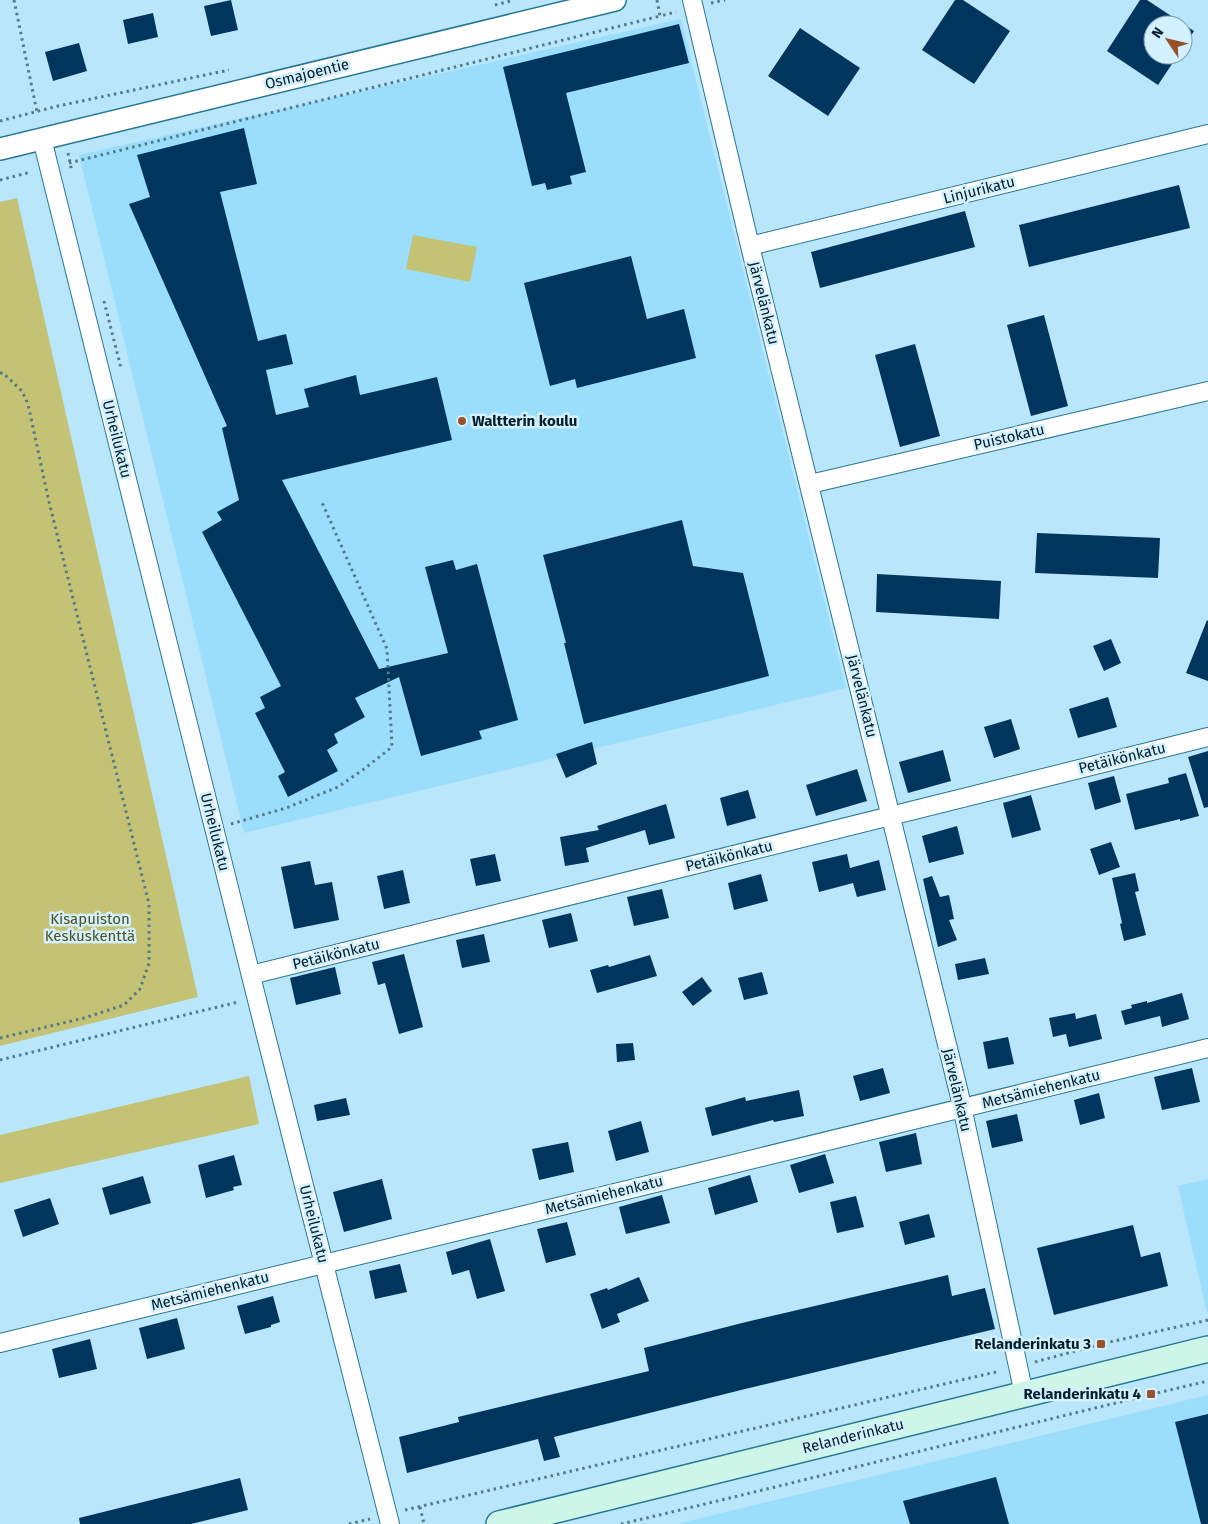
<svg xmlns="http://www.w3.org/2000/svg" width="1208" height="1524" viewBox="0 0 1208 1524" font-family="'Fira Sans',sans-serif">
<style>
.built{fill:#9bdefc}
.green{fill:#c3c275}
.building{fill:#00365e}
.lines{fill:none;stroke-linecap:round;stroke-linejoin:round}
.minor-casing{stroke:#267795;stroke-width:20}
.tertiary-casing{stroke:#267795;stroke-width:24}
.secondary-casing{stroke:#267795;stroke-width:28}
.path{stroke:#557989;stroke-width:3;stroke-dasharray:2.5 4;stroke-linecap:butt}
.minor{stroke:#fff;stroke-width:18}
.tertiary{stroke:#fff;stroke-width:21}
.secondary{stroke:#cef6e8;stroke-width:25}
.poi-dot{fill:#98522a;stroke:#d3f0fe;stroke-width:2}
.labels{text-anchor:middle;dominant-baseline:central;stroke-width:5;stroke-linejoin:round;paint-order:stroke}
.street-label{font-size:15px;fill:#001d29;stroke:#d3f0fe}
.poi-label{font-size:15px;font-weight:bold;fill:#001d29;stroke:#d3f0fe;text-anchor:end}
.park-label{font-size:15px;fill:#514f1c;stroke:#d3f0fe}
</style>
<rect width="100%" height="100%" fill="#b9e6fa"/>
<!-- built -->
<path class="built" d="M 681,19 L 846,688 L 244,833 L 79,155 Z
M 1208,1179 L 1208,1312 L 1207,1313 L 1178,1186 Z
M 1208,1395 L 1208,1524 L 677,1524 Z"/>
<!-- green -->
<path class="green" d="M 17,198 L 198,997 L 0,1046 L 0,202 Z
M 413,235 L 477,247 L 470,282 L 406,269 Z
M 249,1076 L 259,1124 L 0,1183 L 0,1135 Z"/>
<!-- building -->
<path class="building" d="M 231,0 L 238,30 L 211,36 L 204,6 Z
M 955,0 L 963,0 L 1010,31 L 974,84 L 922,50 Z
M 1140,0 L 1147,0 L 1194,31 L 1183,48 L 1183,25 L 1153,25 L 1153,55 L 1178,55 L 1158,85 L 1107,51 Z
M 153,13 L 158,37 L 128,44 L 123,20 Z
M 679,24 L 689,63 L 566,93 L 586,172 L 570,176 L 572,184 L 547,190 L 545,183 L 532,186 L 503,67 Z
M 800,28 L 860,68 L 828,116 L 768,76 Z
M 79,43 L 87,71 L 53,81 L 45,52 Z
M 244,128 L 257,184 L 220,192 L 258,341 L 286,334 L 293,364 L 266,370 L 276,415 L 309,407 L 304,389 L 356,375 L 360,395 L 437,377 L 452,440 L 282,480 L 379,669 L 448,653 L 425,567 L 453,560 L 456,570 L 477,564 L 518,720 L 479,731 L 482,739 L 421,756 L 399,677 L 355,698 L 365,717 L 334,734 L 338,743 L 327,750 L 338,771 L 288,797 L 278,776 L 285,772 L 255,713 L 265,708 L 260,697 L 281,686 L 202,532 L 222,520 L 217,512 L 239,500 L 222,428 L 227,426 L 129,204 L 150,197 L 137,155 Z
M 1179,185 L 1190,228 L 1029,267 L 1019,225 Z
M 965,211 L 975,247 L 820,288 L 811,252 Z
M 631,256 L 647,319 L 684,309 L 696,358 L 577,388 L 575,379 L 550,386 L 524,283 Z
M 1044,315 L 1068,406 L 1031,416 L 1007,325 Z
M 915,344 L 940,436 L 900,447 L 875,355 Z
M 682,520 L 693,566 L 743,573 L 769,676 L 584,724 L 564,643 L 566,643 L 543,555 Z
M 1037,533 L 1160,538 L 1158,578 L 1035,573 Z
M 877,574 L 1001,581 L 999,619 L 876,612 Z
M 1207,620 L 1208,621 L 1208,681 L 1186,673 Z
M 1111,639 L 1121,663 L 1104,671 L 1093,646 Z
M 1108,697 L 1117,727 L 1078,738 L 1069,709 Z
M 1011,719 L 1020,749 L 994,758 L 984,727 Z
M 592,742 L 597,764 L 566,778 L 556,754 Z
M 943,750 L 951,781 L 908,793 L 899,762 Z
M 1208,751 L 1208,807 L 1204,808 L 1188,757 Z
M 857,769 L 867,801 L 816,816 L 806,785 Z
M 1186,773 L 1199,816 L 1180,821 L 1180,819 L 1135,830 L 1126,794 L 1169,783 L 1168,778 Z
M 1114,776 L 1121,802 L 1095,810 L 1088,783 Z
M 748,790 L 756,818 L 727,826 L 720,798 Z
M 1031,795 L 1041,830 L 1012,838 L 1003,803 Z
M 666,804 L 675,838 L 649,845 L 645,830 L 586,848 L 589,862 L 565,866 L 560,837 L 599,830 L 597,826 Z
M 957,826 L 964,854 L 929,863 L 922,836 Z
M 1111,842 L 1120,867 L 1099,875 L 1090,849 Z
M 495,854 L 501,881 L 476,886 L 470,859 Z
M 847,854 L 850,868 L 879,860 L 886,890 L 857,897 L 853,883 L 819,892 L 812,862 Z
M 310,861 L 315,885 L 332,882 L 339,920 L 294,929 L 281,867 Z
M 403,870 L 410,903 L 384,909 L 377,876 Z
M 1135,873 L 1139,891 L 1135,892 L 1146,935 L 1124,941 L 1120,924 L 1122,923 L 1112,878 Z
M 761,874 L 768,901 L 734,910 L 728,883 Z
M 932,876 L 940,897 L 949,895 L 954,919 L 949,920 L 957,940 L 938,947 L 923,879 Z
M 662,889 L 669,918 L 634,926 L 627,897 Z
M 571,913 L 578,941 L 549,948 L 542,920 Z
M 484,934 L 490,962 L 462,968 L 456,940 Z
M 404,954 L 423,1027 L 399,1034 L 385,983 L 378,985 L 372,962 Z
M 650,955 L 657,976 L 597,993 L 590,970 L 608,965 L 609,967 Z
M 985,958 L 989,974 L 958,980 L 955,964 Z
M 335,967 L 341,994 L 296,1005 L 290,978 Z
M 762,972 L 768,994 L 744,1000 L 738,978 Z
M 702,977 L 712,991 L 693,1006 L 682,992 Z
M 1182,993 L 1189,1019 L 1162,1027 L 1160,1016 L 1125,1025 L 1121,1011 L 1132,1008 L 1131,1005 L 1147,1001 L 1147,1003 Z
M 1075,1013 L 1076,1019 L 1096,1014 L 1102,1039 L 1069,1047 L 1066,1034 L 1053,1037 L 1049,1018 Z
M 1008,1037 L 1014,1064 L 988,1069 L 983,1042 Z
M 633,1043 L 635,1060 L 617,1062 L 616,1044 Z
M 883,1068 L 890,1093 L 860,1101 L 853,1076 Z
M 1192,1068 L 1200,1102 L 1162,1110 L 1154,1077 Z
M 799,1090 L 804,1116 L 774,1122 L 773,1120 L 712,1136 L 705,1108 L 745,1097 L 746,1101 Z
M 1099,1093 L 1105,1118 L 1080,1125 L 1074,1100 Z
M 346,1098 L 350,1115 L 317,1121 L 314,1105 Z
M 1017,1114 L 1023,1141 L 992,1148 L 986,1121 Z
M 641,1121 L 649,1152 L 616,1161 L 608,1131 Z
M 916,1133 L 922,1164 L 886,1172 L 879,1142 Z
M 568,1142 L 574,1172 L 539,1180 L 532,1149 Z
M 825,1154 L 834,1183 L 799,1193 L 790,1165 Z
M 234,1155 L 242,1185 L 233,1187 L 234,1190 L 206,1198 L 198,1165 Z
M 750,1175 L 758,1202 L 715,1215 L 708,1188 Z
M 143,1176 L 151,1203 L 110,1215 L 102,1188 Z
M 382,1179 L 392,1219 L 344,1232 L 333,1192 Z
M 662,1195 L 670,1223 L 626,1234 L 619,1207 Z
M 856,1196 L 864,1227 L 837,1233 L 830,1202 Z
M 50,1198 L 59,1224 L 23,1237 L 14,1210 Z
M 929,1214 L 935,1237 L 905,1245 L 899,1222 Z
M 567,1222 L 576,1255 L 546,1263 L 537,1229 Z
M 1133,1225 L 1141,1257 L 1160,1252 L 1168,1286 L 1054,1315 L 1037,1248 Z
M 490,1239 L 505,1291 L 477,1299 L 469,1270 L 452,1275 L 446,1252 Z
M 400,1264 L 407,1292 L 375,1299 L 369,1271 Z
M 948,1275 L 952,1296 L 985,1288 L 995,1329 L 745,1389 L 554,1437 L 560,1457 L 544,1461 L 538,1439 L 407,1473 L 399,1437 L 459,1422 L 458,1417 L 649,1371 L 644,1348 L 742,1323 Z
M 639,1277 L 649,1301 L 617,1314 L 620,1322 L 602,1329 L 590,1294 L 607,1288 L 608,1290 Z
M 273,1296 L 280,1322 L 271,1325 L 271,1327 L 245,1334 L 237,1306 Z
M 177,1318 L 185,1349 L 147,1359 L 139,1328 Z
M 90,1339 L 97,1369 L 59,1378 L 52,1349 Z
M 1208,1414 L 1208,1524 L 1201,1524 L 1175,1422 Z
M 996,1477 L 1009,1524 L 910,1524 L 903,1501 Z
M 240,1478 L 248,1510 L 191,1524 L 80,1524 L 79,1518 Z"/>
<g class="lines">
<defs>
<path id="minor" d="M 692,0 L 750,246 L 959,1093 L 1024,1394
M 42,139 L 265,1032 L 390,1524
M 750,246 L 1208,134
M 810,484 L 1208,391
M 251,975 L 1208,737
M 0,1343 L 1208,1048"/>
<path id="tertiary" d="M 0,149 L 615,0"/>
<path id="secondary" d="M 499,1524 L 1208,1349"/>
</defs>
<!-- minor casing -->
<use href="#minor" class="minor-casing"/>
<!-- tertiary casing -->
<use href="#tertiary" class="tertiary-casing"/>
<!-- secondary casing -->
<use href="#secondary" class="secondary-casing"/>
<!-- path -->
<path class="path" d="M 14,0 L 37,112
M 657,0 L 660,16 L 676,12
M 711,3 L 725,0
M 495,5 L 514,0
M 0,121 L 58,106 L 229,70
M 68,153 L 72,172
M 69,163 L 660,16
M 0,180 L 31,172
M 104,301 L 121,368
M 0,373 L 3,373 L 22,391 L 28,404 L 49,502 L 149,904 L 149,963 L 140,989 L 124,1005 L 84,1018 L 0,1038
M 231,824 L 286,808 L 338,787 L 364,769 L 392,747 L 387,649 L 321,500
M 0,1060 L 238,1002
M 1035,1362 L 1101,1344 L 1208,1320
M 420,1507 L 424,1524
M 405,1510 L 1000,1371
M 349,1524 L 370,1519
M 621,1524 C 817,1478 1012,1427 1208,1381"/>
<!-- minor -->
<use href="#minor" class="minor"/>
<!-- tertiary -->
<use href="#tertiary" class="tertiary"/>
<!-- secondary -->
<use href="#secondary" class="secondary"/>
</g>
<!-- markers -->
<g class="poi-dot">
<circle cx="462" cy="421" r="5"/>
<rect x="1096" y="1339" width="10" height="10" rx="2.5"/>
<rect x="1146" y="1389" width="10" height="10" rx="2.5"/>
</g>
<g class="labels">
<!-- street labels -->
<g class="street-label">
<text transform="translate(307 74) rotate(-14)">Osmajoentie</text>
<text transform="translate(979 190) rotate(-14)">Linjurikatu</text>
<text transform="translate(764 303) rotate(76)">Järvelänkatu</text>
<text transform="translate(1009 437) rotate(-13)">Puistokatu</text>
<text transform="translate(117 439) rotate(76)">Urheilukatu</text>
<text transform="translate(862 696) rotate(76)">Järvelänkatu</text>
<text transform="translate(1122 758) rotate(-14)">Petäikönkatu</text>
<text transform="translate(215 832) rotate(76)">Urheilukatu</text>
<text transform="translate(729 856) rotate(-14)">Petäikönkatu</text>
<text transform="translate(336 954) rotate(-14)">Petäikönkatu</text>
<text transform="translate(1041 1089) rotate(-14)">Metsämiehenkatu</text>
<text transform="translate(957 1090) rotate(77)">Järvelänkatu</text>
<text transform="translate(604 1195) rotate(-14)">Metsämiehenkatu</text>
<text transform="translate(314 1224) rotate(76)">Urheilukatu</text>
<text transform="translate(210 1291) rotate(-14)">Metsämiehenkatu</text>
<text transform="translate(853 1436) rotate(-14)">Relanderinkatu</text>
</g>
<!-- poi labels -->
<g class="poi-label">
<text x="472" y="421" text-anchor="start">Waltterin koulu</text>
<text x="1091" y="1344">Relanderinkatu 3</text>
<text x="1141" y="1394">Relanderinkatu 4</text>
</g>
<!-- park labels -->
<g class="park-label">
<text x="90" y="919">Kisapuiston<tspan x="90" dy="17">Keskuskenttä</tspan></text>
</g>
</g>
<!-- north arrow -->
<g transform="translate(1168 40) rotate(305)"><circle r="24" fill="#d3f0fe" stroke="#7f9ca9"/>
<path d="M0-4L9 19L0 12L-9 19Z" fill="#98522a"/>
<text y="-8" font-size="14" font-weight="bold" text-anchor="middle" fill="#001d29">N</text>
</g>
</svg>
